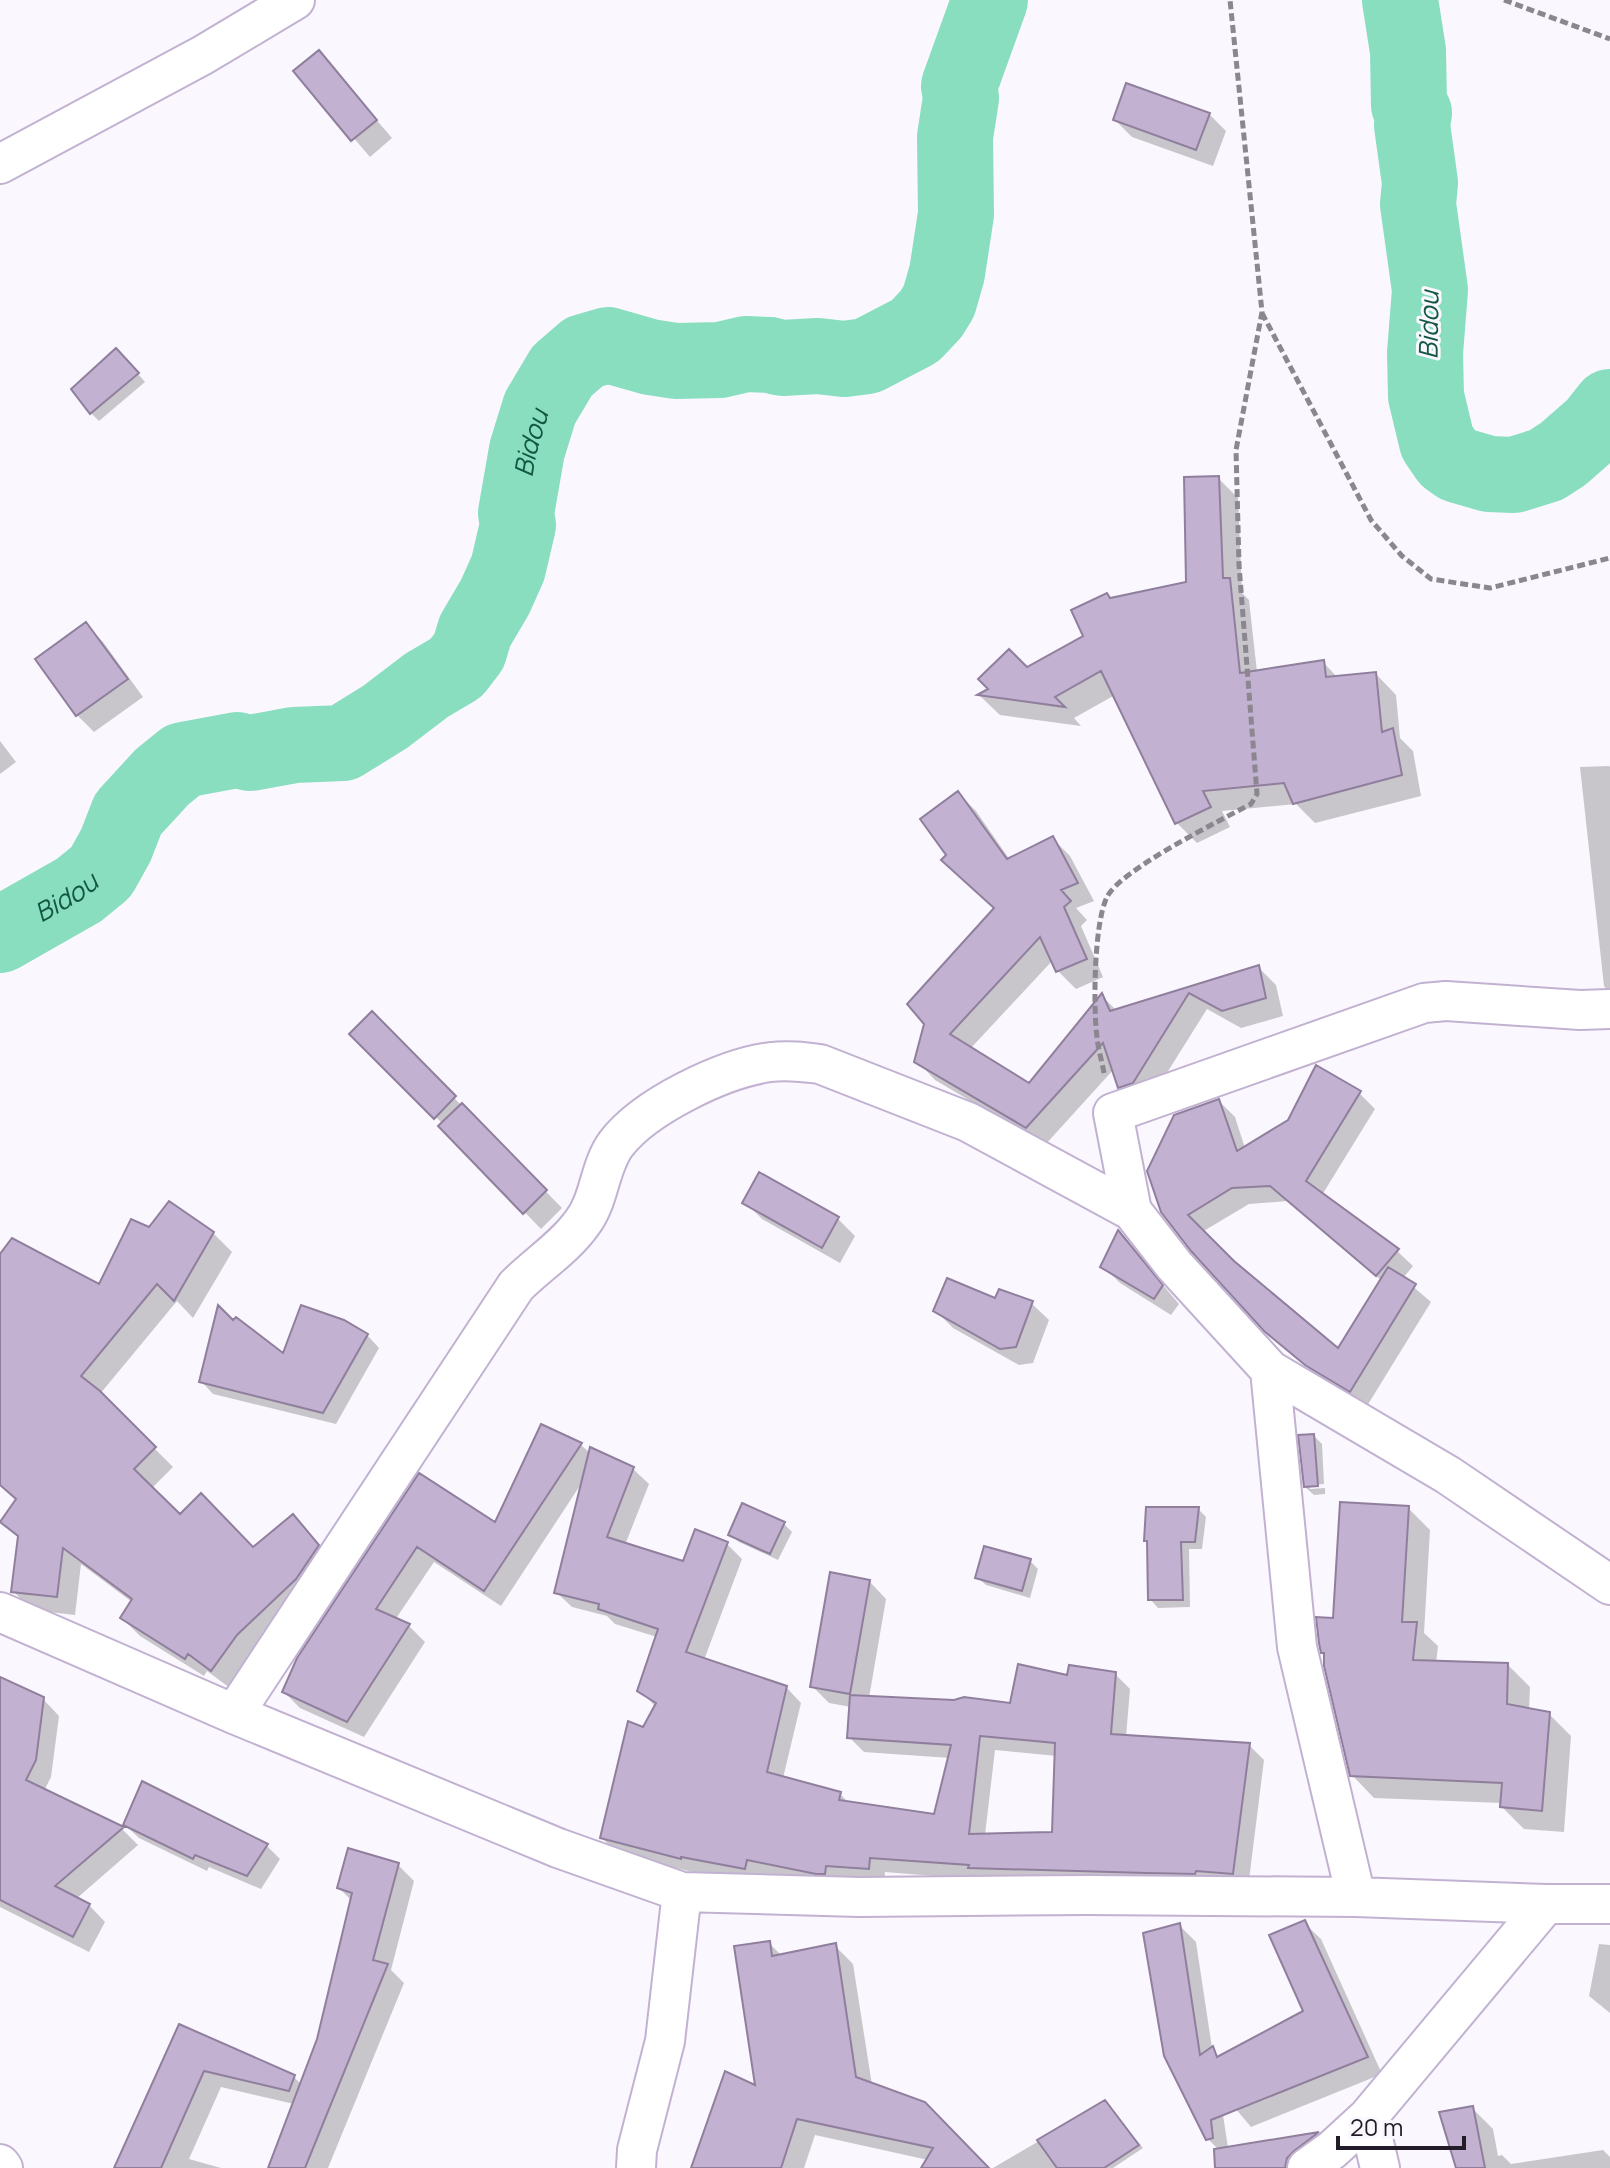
<svg xmlns="http://www.w3.org/2000/svg" width="1610" height="2168" viewBox="0 0 1610 2168" font-family="Manrope,sans-serif">
<style>
.shadow{fill:#0003;fill-rule:evenodd}
.lines{fill:none;stroke-linecap:round;stroke-linejoin:round}
.river{stroke:#88debf;stroke-width:76}
.building{fill:#c2b1d1;stroke:#8f7f9d;stroke-width:2;fill-rule:evenodd}
.minor-casing{stroke:#c2b2d2;stroke-width:42}
.path{stroke:#8b8690;stroke-width:5;stroke-dasharray:8 4;stroke-linecap:butt}
.minor{stroke:#fff;stroke-width:38}
.labels{text-anchor:middle;dominant-baseline:central;stroke-width:6;stroke-linejoin:round;paint-order:stroke}
.water-label{font-size:26px;font-style:italic;fill:#125743;stroke:#fbf7fe}
</style>
<rect width="100%" height="100%" fill="#fbf7fe"/>
<!-- shadow -->
<path class="shadow" d="M 318,52 L 392,138 L 370,157 L 296,71 Z
M 1209,114 L 1226,131 L 1213,166 L 1132,137 L 1115,120 Z
M 124,358 L 145,382 L 99,421 L 91,413 Z
M 1218,478 L 1238,498 L 1242,593 L 1249,600 L 1257,672 L 1323,662 L 1338,678 L 1376,674 L 1396,695 L 1400,738 L 1413,751 L 1421,796 L 1315,823 L 1296,804 L 1222,811 L 1230,827 L 1197,843 L 1176,822 L 1115,695 L 1074,718 L 1081,726 L 1000,715 L 980,696 L 1086,636 L 1111,599 L 1188,584 Z
M 86,625 L 103,642 L 143,697 L 94,732 L 77,715 Z
M 0,741 L 16,762 L 0,774 Z
M 1609,766 L 1610,767 L 1610,993 L 1604,986 L 1580,767 Z
M 958,793 L 976,811 L 1010,860 L 1052,838 L 1070,856 L 1094,901 L 1076,908 L 1087,920 L 1081,926 L 1103,977 L 1076,989 L 1058,971 L 1053,960 L 970,1049 L 1030,1085 L 1102,996 L 1117,1011 L 1258,967 L 1276,985 L 1283,1016 L 1241,1028 L 1207,1009 L 1150,1100 L 1138,1105 L 1120,1087 L 1114,1069 L 1045,1145 L 935,1080 L 917,1061 L 996,909 L 949,855 Z
M 372,1014 L 562,1208 L 541,1229 L 441,1126 L 443,1124 L 352,1034 Z
M 1359,1093 L 1375,1109 L 1322,1195 L 1397,1251 L 1413,1266 L 1403,1278 L 1431,1302 L 1367,1406 L 1323,1381 L 1283,1347 L 1162,1211 L 1219,1101 L 1235,1117 L 1245,1148 ZM 1288,1201 L 1382,1281 L 1339,1351 L 1234,1264 L 1202,1232 L 1249,1204 Z
M 745,1202 L 838,1219 L 855,1236 L 840,1263 L 762,1219 Z
M 150,1230 L 213,1233 L 232,1252 L 193,1318 L 177,1301 L 100,1394 L 173,1467 L 151,1489 L 180,1517 L 254,1550 L 311,1535 L 336,1565 L 230,1688 L 207,1671 L 204,1676 L 140,1636 L 122,1618 L 132,1602 L 81,1564 L 75,1615 L 32,1610 L 13,1591 L 19,1538 L 1,1521 L 17,1500 L 0,1485 L 0,1257 L 99,1286 Z
M 1119,1233 L 1179,1304 L 1171,1315 L 1120,1283 L 1103,1266 Z
M 996,1300 L 1031,1303 L 1049,1320 L 1033,1363 L 1019,1365 L 953,1328 L 935,1310 Z
M 233,1323 L 284,1356 L 367,1335 L 379,1348 L 336,1424 L 213,1394 L 201,1381 Z
M 1314,1436 L 1322,1444 L 1324,1484 L 1310,1485 L 1310,1489 L 1325,1488 L 1325,1494 L 1314,1495 L 1305,1487 Z
M 580,1444 L 591,1454 L 633,1469 L 649,1484 L 625,1545 L 684,1563 L 727,1544 L 742,1559 L 704,1660 L 786,1687 L 801,1703 L 783,1778 L 840,1794 L 850,1804 L 935,1816 L 950,1758 L 864,1752 L 849,1737 L 851,1707 L 829,1703 L 812,1686 L 869,1581 L 886,1599 L 869,1698 L 1012,1705 L 1069,1677 L 1115,1674 L 1130,1689 L 1126,1737 L 1249,1745 L 1264,1760 L 1248,1888 L 983,1880 L 885,1872 L 884,1884 L 832,1888 L 762,1874 L 760,1883 L 696,1873 L 617,1853 L 602,1838 L 643,1730 L 656,1707 L 639,1690 L 657,1637 L 615,1624 L 607,1616 L 572,1607 L 556,1592 L 583,1481 L 501,1606 L 434,1562 L 395,1620 L 409,1626 L 425,1642 L 364,1737 L 300,1708 L 284,1692 L 420,1476 L 496,1525 ZM 995,1750 L 1057,1756 L 1054,1834 L 985,1835 Z
M 1408,1508 L 1430,1530 L 1424,1633 L 1438,1646 L 1436,1663 L 1508,1665 L 1530,1687 L 1529,1710 L 1549,1714 L 1571,1736 L 1564,1832 L 1524,1829 L 1502,1807 L 1502,1803 L 1374,1798 L 1352,1775 L 1335,1620 Z
M 1198,1509 L 1206,1517 L 1202,1549 L 1189,1549 L 1190,1607 L 1158,1608 L 1150,1599 L 1149,1544 L 1146,1541 Z
M 784,1524 L 792,1532 L 778,1560 L 739,1542 L 730,1534 Z
M 1030,1561 L 1038,1569 L 1030,1598 L 986,1585 L 977,1577 Z
M 0,1679 L 43,1699 L 59,1716 L 51,1777 L 44,1791 L 122,1829 L 138,1845 L 76,1899 L 89,1905 L 105,1922 L 89,1952 L 0,1907 Z
M 125,1825 L 267,1846 L 280,1859 L 261,1889 L 209,1867 L 207,1871 L 139,1838 Z
M 398,1865 L 414,1881 L 391,1970 L 404,1983 L 328,2168 L 270,2168 L 294,2104 L 221,2087 L 189,2159 L 221,2168 L 117,2168 L 180,2027 L 293,2076 L 302,2085 L 319,2040 L 352,1901 L 339,1888 Z
M 1304,1923 L 1321,1939 L 1382,2074 L 1251,2127 L 1219,2089 L 1229,2154 L 1224,2155 L 1208,2139 L 1179,1925 L 1196,1942 L 1214,2061 L 1306,2012 Z
M 769,1943 L 782,1956 L 835,1946 L 853,1964 L 872,2085 L 987,2168 L 923,2168 L 928,2160 L 815,2135 L 804,2168 L 699,2168 L 758,2088 Z
M 1599,1944 L 1610,1945 L 1610,2013 L 1589,1996 Z
M 1104,2103 L 1143,2148 L 1113,2168 L 993,2168 Z
M 1472,2108 L 1493,2129 L 1498,2156 L 1502,2155 L 1511,2164 L 1603,2150 L 1610,2157 L 1610,2168 L 1458,2168 Z
M 1319,2134 L 1326,2141 L 1295,2168 L 1282,2168 L 1265,2143 Z"/>
<g class="lines">
<!-- river -->
<g class="river">
<path d="M 1400,0 L 1408,51 L 1409,105 L 1414,113 L 1412,125 L 1420,183 L 1418,204 L 1430,290 L 1425,353 L 1426,396 L 1437,442 L 1448,458 L 1458,465 L 1489,474 L 1514,475 L 1546,465 L 1563,454 L 1595,426 L 1610,407"/>
<path id="s1" d="M 0,935 L 79,890 L 101,872 L 116,845 L 128,814 L 162,777 L 183,760 L 237,750 L 250,753 L 294,745 L 343,743 L 385,717 L 427,685 L 456,668 L 469,651 L 475,631 L 495,597 L 508,568 L 518,525 L 516,513 L 527,450 L 540,408 L 562,371 L 584,352 L 608,345 L 650,357 L 676,361 L 720,360 L 746,354 L 770,355 L 782,358 L 818,356 L 844,359 L 867,356 L 915,331 L 931,314 L 939,301 L 947,273 L 956,214 L 955,137 L 961,98 L 959,86 L 990,0"/>
</g>
</g>
<!-- building -->
<path class="building" d="M 319,50 L 377,120 L 351,141 L 293,71 Z
M 1126,83 L 1210,113 L 1196,150 L 1113,120 Z
M 116,348 L 139,373 L 90,414 L 71,389 Z
M 1219,476 L 1223,578 L 1230,578 L 1240,673 L 1324,660 L 1326,677 L 1376,672 L 1382,732 L 1393,728 L 1402,775 L 1293,804 L 1284,783 L 1203,791 L 1211,807 L 1175,824 L 1101,671 L 1055,697 L 1065,707 L 977,695 L 988,689 L 978,679 L 1009,649 L 1027,667 L 1083,636 L 1071,610 L 1107,593 L 1110,598 L 1186,582 L 1184,477 Z
M 86,622 L 128,679 L 76,716 L 35,659 Z
M 958,791 L 1007,859 L 1053,836 L 1078,883 L 1061,890 L 1071,901 L 1064,907 L 1087,959 L 1056,972 L 1040,937 L 950,1034 L 1029,1083 L 1102,993 L 1110,1011 L 1259,965 L 1266,998 L 1222,1011 L 1189,993 L 1133,1083 L 1118,1088 L 1103,1043 L 1026,1128 L 914,1062 L 924,1024 L 907,1004 L 994,908 L 941,860 L 946,855 L 920,819 Z
M 372,1011 L 456,1096 L 434,1119 L 349,1034 Z
M 1316,1065 L 1361,1091 L 1306,1181 L 1399,1249 L 1376,1276 L 1270,1186 L 1232,1188 L 1188,1215 L 1234,1261 L 1338,1348 L 1388,1267 L 1416,1284 L 1350,1392 L 1305,1365 L 1264,1331 L 1191,1251 L 1161,1212 L 1147,1171 L 1174,1115 L 1219,1099 L 1237,1151 L 1288,1120 Z
M 462,1103 L 547,1190 L 523,1214 L 438,1126 Z
M 759,1172 L 839,1217 L 822,1248 L 742,1203 Z
M 169,1201 L 214,1232 L 174,1301 L 157,1284 L 81,1376 L 100,1391 L 156,1447 L 134,1469 L 180,1514 L 201,1493 L 253,1547 L 293,1514 L 319,1545 L 296,1579 L 237,1635 L 211,1671 L 188,1654 L 185,1659 L 120,1618 L 132,1599 L 63,1548 L 57,1597 L 11,1592 L 18,1536 L 0,1522 L 16,1499 L 0,1485 L 0,1254 L 12,1238 L 99,1284 L 131,1219 L 149,1227 Z
M 1118,1230 L 1163,1285 L 1154,1299 L 1100,1267 Z
M 947,1278 L 995,1298 L 999,1289 L 1033,1301 L 1016,1347 L 1000,1349 L 933,1311 Z
M 218,1305 L 233,1320 L 236,1317 L 283,1353 L 301,1305 L 344,1320 L 368,1334 L 323,1413 L 199,1382 Z
M 541,1424 L 582,1443 L 484,1591 L 417,1547 L 376,1609 L 410,1624 L 347,1722 L 282,1692 L 297,1658 L 419,1473 L 495,1522 Z
M 1314,1434 L 1318,1486 L 1304,1487 L 1298,1435 Z
M 590,1447 L 634,1467 L 607,1537 L 683,1561 L 695,1529 L 728,1542 L 686,1652 L 787,1686 L 767,1772 L 841,1792 L 839,1800 L 934,1814 L 951,1745 L 847,1738 L 850,1695 L 954,1700 L 964,1697 L 1010,1703 L 1018,1664 L 1067,1675 L 1069,1665 L 1116,1672 L 1111,1734 L 1250,1743 L 1233,1874 L 1196,1871 L 1195,1874 L 1146,1873 L 968,1868 L 969,1865 L 870,1858 L 869,1869 L 826,1866 L 825,1874 L 816,1874 L 747,1860 L 745,1869 L 681,1857 L 681,1859 L 600,1838 L 628,1721 L 643,1727 L 656,1703 L 637,1691 L 658,1629 L 598,1609 L 599,1604 L 554,1593 ZM 980,1736 L 1055,1743 L 1052,1832 L 969,1834 Z
M 1340,1502 L 1409,1506 L 1402,1622 L 1417,1622 L 1413,1660 L 1508,1663 L 1507,1704 L 1550,1712 L 1542,1811 L 1500,1807 L 1502,1783 L 1350,1776 L 1324,1666 L 1324,1653 L 1321,1653 L 1319,1643 L 1316,1617 L 1333,1618 Z
M 742,1503 L 785,1522 L 770,1554 L 728,1535 Z
M 1146,1507 L 1199,1507 L 1195,1542 L 1181,1542 L 1183,1600 L 1148,1600 L 1147,1541 L 1144,1541 Z
M 984,1546 L 1031,1559 L 1022,1591 L 975,1578 Z
M 830,1572 L 870,1580 L 850,1694 L 810,1687 Z
M 0,1677 L 44,1697 L 36,1760 L 26,1780 L 124,1827 L 55,1886 L 90,1904 L 73,1937 L 0,1900 Z
M 142,1781 L 268,1844 L 247,1876 L 195,1855 L 193,1859 L 123,1825 Z
M 348,1848 L 399,1863 L 373,1960 L 388,1964 L 305,2168 L 268,2168 L 317,2039 L 352,1893 L 337,1888 Z
M 1305,1920 L 1368,2057 L 1211,2120 L 1213,2138 L 1206,2140 L 1164,2056 L 1143,1933 L 1180,1923 L 1200,2055 L 1213,2046 L 1217,2057 L 1303,2011 L 1269,1935 Z
M 770,1941 L 772,1956 L 836,1943 L 856,2077 L 925,2102 L 989,2168 L 921,2168 L 933,2148 L 797,2119 L 781,2168 L 691,2168 L 725,2071 L 755,2085 L 734,1946 Z
M 179,2024 L 295,2075 L 289,2091 L 204,2071 L 161,2168 L 114,2168 Z
M 1105,2100 L 1139,2145 L 1104,2168 L 1057,2168 L 1037,2140 Z
M 1473,2106 L 1485,2168 L 1456,2168 L 1439,2112 Z
M 1319,2132 L 1294,2151 L 1287,2158 L 1285,2168 L 1215,2168 L 1214,2149 Z"/>
<g class="lines">
<defs>
<path id="minor" d="M 0,164 L 203,55 L 295,0
M 1610,1009 L 1580,1010 L 1446,1001 L 1424,1003 L 1113,1113 L 1132,1211 L 1174,1265 L 1270,1370 L 1448,1475 L 1610,1585
M 1270,1370 L 1297,1647 L 1356,1897
M 0,1612 L 234,1714 L 558,1848 L 682,1892 L 859,1897 L 1087,1895 L 1356,1897 L 1546,1904 L 1610,1904
M 234,1714 L 516,1286 C 537,1265 565,1247 582,1223 C 600,1200 599,1167 616,1144 C 645,1106 724,1068 771,1062 C 788,1060 804,1062 820,1064 L 968,1122 L 1132,1211
M 1368,2117 L 1380,2168
M 0,2164 L 3,2168
M 636,2168 L 637,2150 L 665,2041 L 682,1892
M 1307,2168 L 1332,2150 L 1368,2117 L 1546,1904"/>
</defs>
<!-- minor casing -->
<use href="#minor" class="minor-casing"/>
<!-- path -->
<path class="path" d="M 1504,0 L 1610,39
M 1262,313 L 1371,520 L 1402,556 L 1431,579 L 1490,588 L 1610,558
M 1104,1073 C 1102,1061 1098,1049 1097,1037 C 1093,1007 1094,923 1107,897 C 1120,870 1221,820 1251,804 L 1257,794 L 1239,565 L 1236,450 L 1262,312 L 1230,0"/>
<!-- minor -->
<use href="#minor" class="minor"/>
</g>
<g class="labels">
<!-- water labels -->
<g class="water-label">
<text transform="translate(1428 325) rotate(-89)">Bidou</text>
<text stroke="none"><textPath href="#s1" startOffset="800">Bidou</textPath></text>
<text stroke="none"><textPath href="#s1" startOffset="76">Bidou</textPath></text>
</g>
</g>
<!-- scale -->
<path d="M1338 2136v12h126v-12" fill="none" stroke="#221c28" stroke-width="4"/>
<text x="1350" y="2136" font-size="24" fill="#221c28" stroke="#fbf7fe" stroke-width="6" paint-order="stroke">20 m</text>
</svg>
